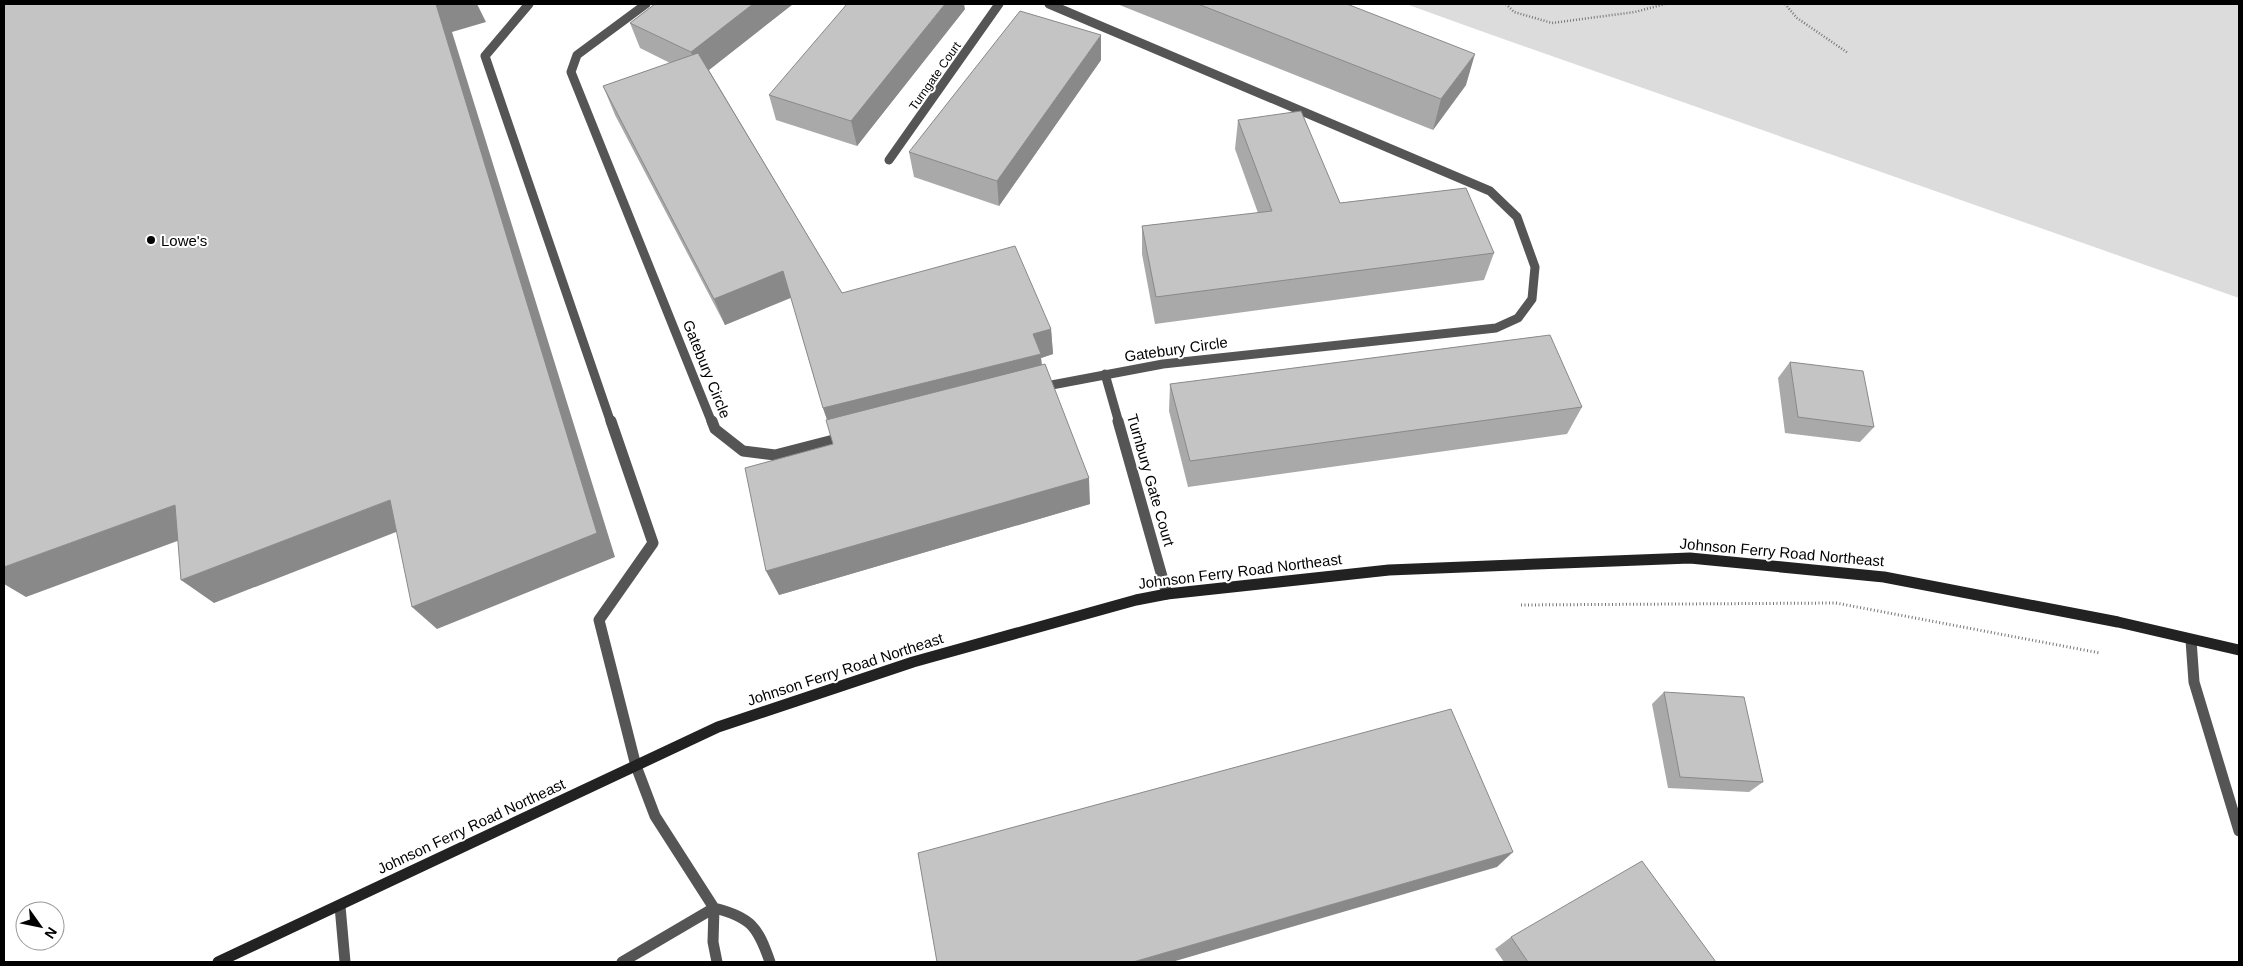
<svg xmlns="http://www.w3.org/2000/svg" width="2243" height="966" viewBox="0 0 2243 966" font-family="Helvetica,sans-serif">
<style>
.green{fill:#dcdcdc}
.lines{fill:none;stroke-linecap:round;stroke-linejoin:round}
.path-far1{stroke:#777;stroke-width:2.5;stroke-dasharray:1 2;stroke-linecap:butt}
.path{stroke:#777;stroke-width:3;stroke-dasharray:1 2.5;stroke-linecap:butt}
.service-far1{stroke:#555;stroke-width:9}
.service{stroke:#555;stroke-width:11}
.minor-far1{stroke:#555;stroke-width:9}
.minor{stroke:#555;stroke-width:11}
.secondary{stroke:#222;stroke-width:11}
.wall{fill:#a9a9a9}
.shaded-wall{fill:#898989}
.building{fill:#c4c4c4;stroke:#898989}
.poi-dot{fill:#000;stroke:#fff;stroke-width:2}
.labels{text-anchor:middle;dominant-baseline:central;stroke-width:4;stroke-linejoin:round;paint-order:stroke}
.far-street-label{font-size:12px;fill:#000;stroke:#fff}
.poi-label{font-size:15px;fill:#000;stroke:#fff;text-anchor:start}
.street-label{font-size:15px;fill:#000;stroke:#fff}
</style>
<rect width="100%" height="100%" fill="#fff"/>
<!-- green -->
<path class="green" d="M 1406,4 L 2239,4 L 2239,298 L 1478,30 Z"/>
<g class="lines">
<!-- path-far1 -->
<path class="path-far1" d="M 1506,4 L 1514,12 L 1552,23 L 1635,12 L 1665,4
M 1785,4 L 1797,18 L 1848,53"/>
<!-- path -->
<path class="path" d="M 1521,605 L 1836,603 L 2100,653"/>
<!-- service-far1 -->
<path class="service-far1" d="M 529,4 L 485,56 L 611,423"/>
<!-- service -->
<path class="service" d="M 611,421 L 653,543 L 599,620 L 636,766"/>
<!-- minor-far1 -->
<path class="minor-far1" d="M 646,4 L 577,55 L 571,72 L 712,423
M 889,160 L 999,4
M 1105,374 L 1119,423
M 1041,387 L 1163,364 L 1496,328 L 1518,318 L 1532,299 L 1535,267 L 1517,217 L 1490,191 L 1049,4"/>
<!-- minor -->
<path class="minor" d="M 712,421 L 715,429 L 743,451 L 775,455 L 845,437
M 1118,421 L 1167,594
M 2191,640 L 2194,682 L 2239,831
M 636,766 L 655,816 L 714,908 L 713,942 L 717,962
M 340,906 L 345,962
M 622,962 L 714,908 C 751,917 758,927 770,962"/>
<!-- secondary -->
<path class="secondary" d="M 218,962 L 718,727 L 913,662 L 1136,600 L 1167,594 L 1389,570 L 1690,558 L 1884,577 L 2118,622 L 2239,650"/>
</g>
<!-- wall -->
<path class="wall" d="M 655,4 L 793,4 L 709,70 L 842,293 L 1051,329 L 1053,354 L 1041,358 L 1042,365 L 1090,504 L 779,595 L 833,444 L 827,420 L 823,408 L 791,298 L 725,325 L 615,115 L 603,86 L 670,63 L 640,48 L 630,23 Z
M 1117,4 L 1347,4 L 1466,85 L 1433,130 Z
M 965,9 L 857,146 L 776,120 L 769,95 Z
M 1101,60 L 999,206 L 914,177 L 909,152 Z
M 1238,120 L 1340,203 L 1494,253 L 1484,280 L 1155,324 L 1142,254 L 1142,226 L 1258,213 L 1235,149 Z
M 1790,362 L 1874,427 L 1860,442 L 1785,433 L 1778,378 Z
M 1170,384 L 1582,407 L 1567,434 L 1188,487 L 1169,411 Z
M 1664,692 L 1763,782 L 1749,792 L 1668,788 L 1652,704 Z
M 1511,937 L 1716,962 L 1504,962 L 1495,949 Z"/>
<!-- shaded-wall -->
<path class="shaded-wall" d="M 436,4 L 477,4 L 486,22 L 452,32 L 615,557 L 437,629 L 412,607 Z
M 753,4 L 793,4 L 700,77 L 691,52 Z
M 945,4 L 964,4 L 965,9 L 857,146 L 851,121 Z
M 1101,35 L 1101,60 L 999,206 L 997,181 Z
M 1475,54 L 1466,85 L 1433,130 L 1441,99 Z
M 783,271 L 792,297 L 725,325 L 714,299 Z
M 1051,329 L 1053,354 L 1041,358 L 1043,380 L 832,433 L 823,408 L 1033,334 Z
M 1089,478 L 1090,504 L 779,595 L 766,571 Z
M 390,500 L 414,525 L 214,603 L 181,580 Z
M 175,505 L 207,530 L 26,597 L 4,584 L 4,567 Z
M 1513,852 L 1497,867 L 1172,962 L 1133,962 Z"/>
<!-- building -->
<path class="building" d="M 4,4 L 436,4 L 597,533 L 412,607 L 390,500 L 181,580 L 175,505 L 4,567 Z
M 655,4 L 753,4 L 691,52 L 630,23 Z
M 847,4 L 945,4 L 851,121 L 769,95 Z
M 1198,4 L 1347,4 L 1475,54 L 1441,99 Z
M 1020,11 L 1101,35 L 997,181 L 909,152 Z
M 698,53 L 842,293 L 1015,246 L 1051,329 L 1033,334 L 1041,354 L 823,408 L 783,271 L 714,299 L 603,86 Z
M 1301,111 L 1340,203 L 1466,188 L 1494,253 L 1156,297 L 1142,226 L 1272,211 L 1238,120 Z
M 1550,335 L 1582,407 L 1190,461 L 1170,384 Z
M 1790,362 L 1863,371 L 1874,427 L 1798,417 Z
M 1045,364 L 1089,478 L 766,571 L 745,468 L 833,444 L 826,420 Z
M 1664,692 L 1744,697 L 1763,782 L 1680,777 Z
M 1451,709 L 1513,852 L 1133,962 L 937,962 L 918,853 Z
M 1642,861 L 1716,962 L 1528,962 L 1511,937 Z"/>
<!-- markers -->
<circle class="poi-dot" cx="151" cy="240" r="5"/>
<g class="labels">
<!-- far-street labels -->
<g class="far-street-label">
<text transform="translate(935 76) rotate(-55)">Turngate Court</text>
</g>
<!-- poi labels -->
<g class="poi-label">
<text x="161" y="240">Lowe's</text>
</g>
<!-- street labels -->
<g class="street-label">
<text transform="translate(1176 349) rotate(-8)">Gatebury Circle</text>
<text transform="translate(707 369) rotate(68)">Gatebury Circle</text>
<text transform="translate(1151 480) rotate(74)">Turnbury Gate Court</text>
<text transform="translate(1782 552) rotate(5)">Johnson Ferry Road Northeast</text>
<text transform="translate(1240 571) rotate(-7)">Johnson Ferry Road Northeast</text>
<text transform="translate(845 669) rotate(-18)">Johnson Ferry Road Northeast</text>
<text transform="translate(471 826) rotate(-25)">Johnson Ferry Road Northeast</text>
</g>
</g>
<!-- border -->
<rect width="2243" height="966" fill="none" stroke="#000000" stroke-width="10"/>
<!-- north arrow -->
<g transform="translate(40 926) rotate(123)"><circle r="24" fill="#ffffff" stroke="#999999"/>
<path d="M0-4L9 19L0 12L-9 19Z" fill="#000000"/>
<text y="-8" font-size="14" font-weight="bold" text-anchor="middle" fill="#000000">N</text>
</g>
</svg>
